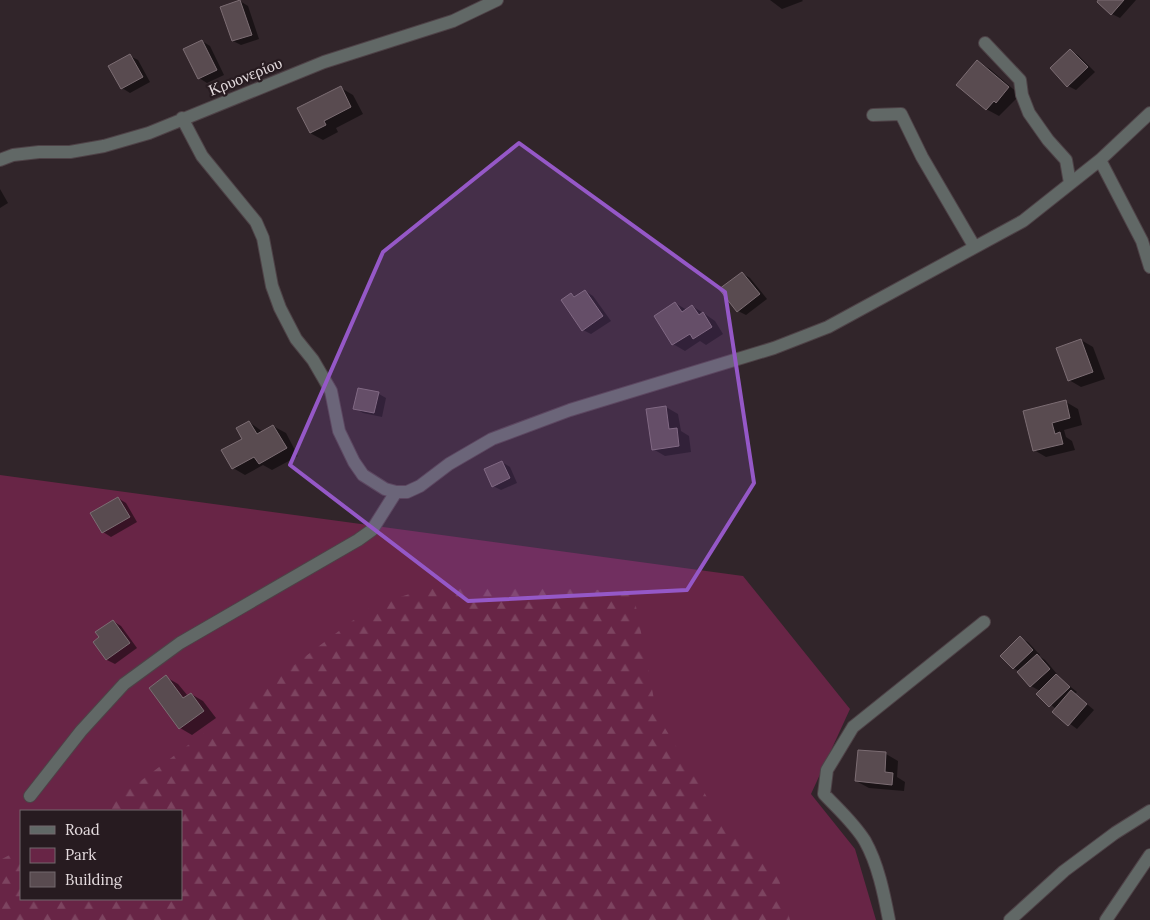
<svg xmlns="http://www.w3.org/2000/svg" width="1150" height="920" viewBox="0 0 1150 920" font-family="Lora,serif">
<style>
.green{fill:#682546;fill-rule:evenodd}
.forest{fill:url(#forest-firs)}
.shadow{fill:#0007}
.building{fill:#594b50;stroke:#7c6d73}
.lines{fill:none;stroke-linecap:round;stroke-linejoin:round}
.street-casing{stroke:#4e4247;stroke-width:14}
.street{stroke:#616866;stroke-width:12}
.marked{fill:#9558c7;fill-opacity:0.2;stroke:#9558c7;stroke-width:4;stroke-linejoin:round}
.labels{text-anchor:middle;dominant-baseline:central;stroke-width:4.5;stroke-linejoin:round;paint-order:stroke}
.street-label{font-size:16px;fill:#e4dbde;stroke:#271b20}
</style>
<defs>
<pattern id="forest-firs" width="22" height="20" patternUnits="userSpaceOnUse" patternTransform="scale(1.25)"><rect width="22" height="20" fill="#682546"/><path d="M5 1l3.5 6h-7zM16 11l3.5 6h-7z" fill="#7d4460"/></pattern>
</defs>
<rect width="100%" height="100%" fill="#31252a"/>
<!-- green -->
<path class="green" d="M 0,475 L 743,576 L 850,709 L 811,794 L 855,849 L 876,920 L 0,920 ZM 21,811 L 181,811 L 181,899 L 21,899 Z"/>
<!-- forest -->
<path class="forest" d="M 510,587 L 633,591 L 657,715 L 719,817 L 774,861 L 790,920 L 0,920 L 0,860 L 21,849 L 21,899 L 181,899 L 181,811 L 90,811 L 134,786 L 372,606 L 425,589 Z"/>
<!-- shadow -->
<path class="shadow" d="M 770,0 L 802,0 L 803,1 L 782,9 Z
M 1100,0 L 1136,0 L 1120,18 L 1112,14 Z
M 240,1 L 248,6 L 259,39 L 241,45 L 233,41 Z
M 202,41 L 210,46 L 224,75 L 207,83 L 199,78 Z
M 1071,51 L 1078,55 L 1095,72 L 1076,90 L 1068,86 Z
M 130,56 L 138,60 L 150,82 L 130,93 L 122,88 Z
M 978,62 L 990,69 L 1020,95 L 999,116 L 986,109 Z
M 341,88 L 353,95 L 363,114 L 336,128 L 338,132 L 323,140 L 310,133 Z
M 0,189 L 8,203 L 0,208 Z
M 742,273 L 750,278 L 767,299 L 746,315 L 738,311 Z
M 585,291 L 593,296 L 611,321 L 591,334 L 583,330 L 571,294 L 577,297 Z
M 675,303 L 687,310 L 692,306 L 705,314 L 715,321 L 723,334 L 706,345 L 700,341 L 685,351 L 673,344 Z
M 1081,340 L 1093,347 L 1105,379 L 1081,387 L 1069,380 Z
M 379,394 L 386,398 L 382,417 L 363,413 L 355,408 Z
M 1066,402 L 1078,409 L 1082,425 L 1064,430 L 1066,437 L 1072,441 L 1075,450 L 1046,457 L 1034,450 Z
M 666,407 L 678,414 L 681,431 L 689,436 L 691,452 L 665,456 L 653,449 Z
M 249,422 L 263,432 L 273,426 L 286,433 L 298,456 L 272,470 L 263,465 L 245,475 L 233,468 Z
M 502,462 L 510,467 L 517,483 L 501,490 L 493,486 Z
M 118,498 L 126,503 L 137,522 L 111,537 L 103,532 Z
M 113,621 L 121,626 L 137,648 L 115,664 L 107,660 L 94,642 Z
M 1020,638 L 1028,642 L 1040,655 L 1039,656 L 1045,660 L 1057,674 L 1056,675 L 1077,692 L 1075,694 L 1094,710 L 1077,729 L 1054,712 L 1056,709 L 1038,694 L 1040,691 L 1031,686 L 1019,671 L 1013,668 Z
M 166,677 L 178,684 L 188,696 L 191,694 L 203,701 L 216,718 L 192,735 L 180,728 Z
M 859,751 L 886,754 L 898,761 L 897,777 L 905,782 L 904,791 L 869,788 L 856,781 Z"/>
<!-- building -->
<path class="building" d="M 240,0 L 252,35 L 232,41 L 220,7 Z
M 1098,0 L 1124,0 L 1111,15 L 1097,2 Z
M 202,40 L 217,70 L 198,79 L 183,49 Z
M 1070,49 L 1088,67 L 1067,87 L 1050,68 Z
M 130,54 L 143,77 L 121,89 L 108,66 Z
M 977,60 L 1009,87 L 996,103 L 994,101 L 986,110 L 956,85 Z
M 341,86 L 351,107 L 324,121 L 326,125 L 310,133 L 297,108 Z
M 742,272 L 760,294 L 737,312 L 719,289 Z
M 585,290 L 603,316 L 582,331 L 561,300 L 571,293 L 574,297 Z
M 675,302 L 682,312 L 692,305 L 699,315 L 703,312 L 712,327 L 693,339 L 690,334 L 672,345 L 654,316 Z
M 1081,339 L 1093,372 L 1068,381 L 1056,348 Z
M 358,388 L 379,392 L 374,413 L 353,409 Z
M 1066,400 L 1070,418 L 1052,423 L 1055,434 L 1060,432 L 1063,444 L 1033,451 L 1023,411 Z
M 666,406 L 669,429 L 677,428 L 679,446 L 652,450 L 646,409 Z
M 249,421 L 257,434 L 273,425 L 287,448 L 259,464 L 254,457 L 232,469 L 221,450 L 242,439 L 236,428 Z
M 502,461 L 510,478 L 492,487 L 484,469 Z
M 118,497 L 130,517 L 102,533 L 90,513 Z
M 113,620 L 130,643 L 106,660 L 93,642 L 99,637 L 95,632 Z
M 1020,636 L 1033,650 L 1013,669 L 1000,656 Z
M 1037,654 L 1050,669 L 1030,687 L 1017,672 Z
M 1056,674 L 1070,687 L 1049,707 L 1036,694 Z
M 166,675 L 183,698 L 191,693 L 204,711 L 179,729 L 149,688 Z
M 1071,690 L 1087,704 L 1068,726 L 1052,712 Z
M 858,750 L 886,752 L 885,772 L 893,773 L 892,785 L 855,781 Z"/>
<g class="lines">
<defs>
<path id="street" d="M 985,43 L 1020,80 L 1022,95 L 1029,113 L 1048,140 L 1066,160 L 1070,183
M 873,115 L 901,114 L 922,157 L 974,246
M 182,118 L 202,156 L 256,222 L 263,238 L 272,286 L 280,308 L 296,339 L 313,360 L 331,391 L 339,431 L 354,462 L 363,475 L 385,489 L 396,492 L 407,492 L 420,486 L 449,464 L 492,439 L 570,410 L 774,348 L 828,327 L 1023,221 L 1100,160 L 1150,113
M 0,160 L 13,155 L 39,152 L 70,152 L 104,146 L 149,133 L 324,62 L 453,21 L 497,0
M 1100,160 L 1142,241 L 1150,267
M 30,796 L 81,731 L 124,684 L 180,643 L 358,540 L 372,530 L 396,492
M 889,920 C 884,894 878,864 865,841 C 854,823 838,809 824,794 L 827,770 L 853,727 L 984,622
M 1010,920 L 1064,871 L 1115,833 L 1150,811
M 1106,920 L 1150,855"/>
</defs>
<!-- street casing -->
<use href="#street" class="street-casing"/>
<!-- street -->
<use href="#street" class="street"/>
</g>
<!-- marked area -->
<path class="marked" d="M 519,143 L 725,292 L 754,483 L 687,590 L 468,601 L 290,465 L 383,252 Z"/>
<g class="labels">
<!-- street labels -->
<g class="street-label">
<text transform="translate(245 76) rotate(-22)">Κρυονερίου</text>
</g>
</g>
<!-- legend -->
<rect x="20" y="810" width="162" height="90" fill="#271b20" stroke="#73686c"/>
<rect x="30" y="826" width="25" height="8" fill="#616866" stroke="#73686c"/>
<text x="65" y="835" font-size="15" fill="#e4dbde">Road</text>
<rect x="30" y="848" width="25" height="15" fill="#682546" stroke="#73686c"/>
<text x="65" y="860" font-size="15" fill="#e4dbde">Park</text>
<rect x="30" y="872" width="25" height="15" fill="#594b50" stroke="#73686c"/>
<text x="65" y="885" font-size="15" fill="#e4dbde">Building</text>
</svg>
